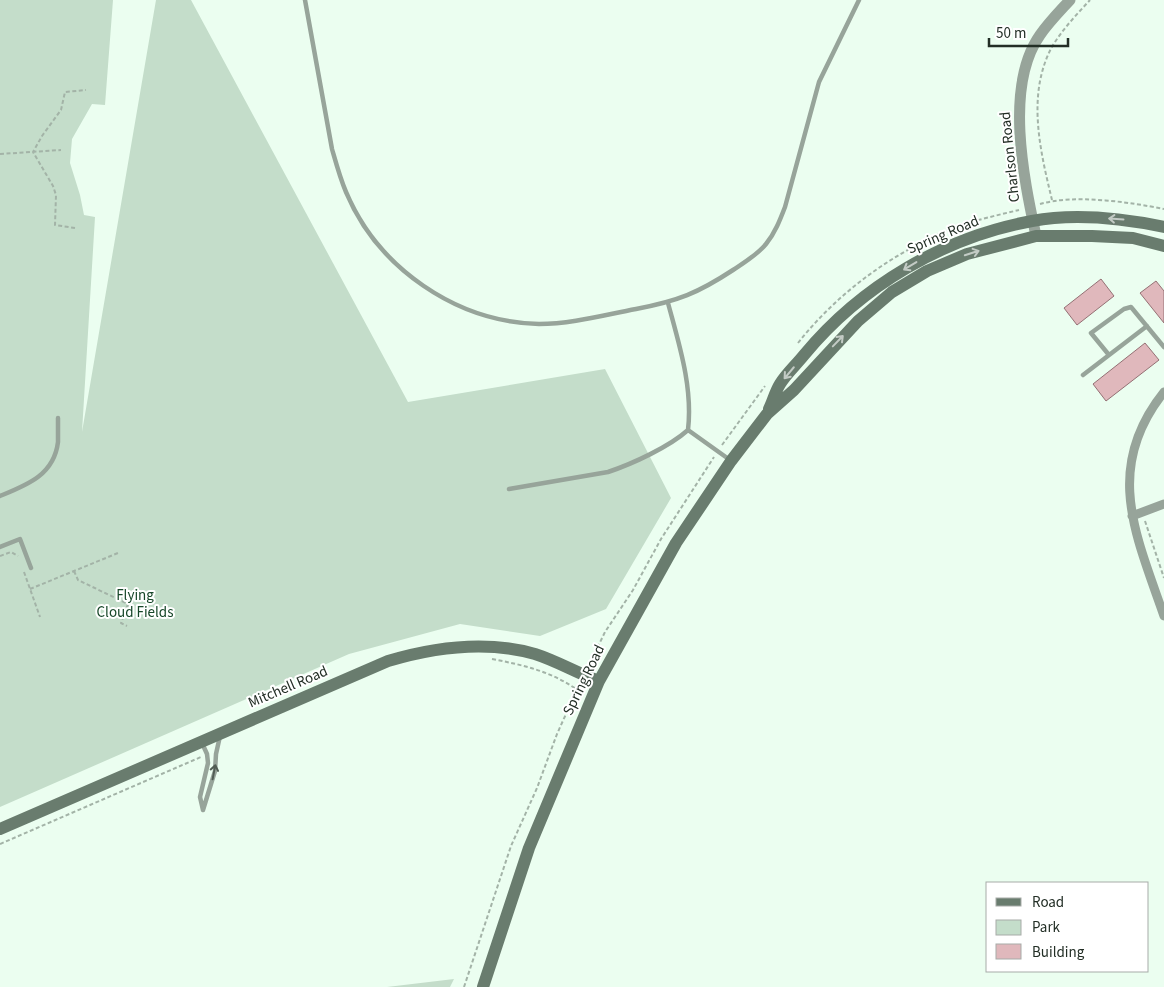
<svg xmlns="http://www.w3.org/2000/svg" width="1164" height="987" viewBox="0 0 1164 987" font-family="'Source Sans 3',sans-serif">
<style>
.green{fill:#c4ddca}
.building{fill:#e0b8bc;stroke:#947074}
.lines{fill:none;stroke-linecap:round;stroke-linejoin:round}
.path{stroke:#a3b3a7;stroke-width:2;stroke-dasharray:4 2.5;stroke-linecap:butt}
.service{stroke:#97a49a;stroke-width:4.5}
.minor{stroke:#97a49a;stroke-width:9}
.tertiary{stroke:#97a49a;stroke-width:11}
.secondary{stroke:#697c6e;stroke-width:12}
.oneway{stroke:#c3cbc5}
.oneway2{stroke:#515d54}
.labels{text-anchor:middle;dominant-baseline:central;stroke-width:4;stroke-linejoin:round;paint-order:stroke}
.street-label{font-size:15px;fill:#222e25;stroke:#fff}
.park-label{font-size:15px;fill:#164628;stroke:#fff}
</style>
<rect width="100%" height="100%" fill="#ebfef0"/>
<!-- green -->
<path class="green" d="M 0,0 L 113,0 L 105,105 L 92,104 L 72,139 L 70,163 L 80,195 L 84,215 L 95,217 L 82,432 L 156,0 L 191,0 L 408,402 L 605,369 L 671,498 L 606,609 L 540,636 L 460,624 L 349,654 L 0,807 Z
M 454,979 L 450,987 L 387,987 Z"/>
<!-- building -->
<path class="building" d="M 1101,279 L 1114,296 L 1077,325 L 1064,308 Z
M 1156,281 L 1164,291 L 1164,323 L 1140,293 Z
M 1145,343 L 1159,360 L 1106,401 L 1093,384 Z"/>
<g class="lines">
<!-- path -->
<path class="path" d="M 0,154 L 61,150
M 1052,200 C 1040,150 1026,93 1053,45 C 1063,29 1077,14 1090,0
M 1040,204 C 1074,194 1129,202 1164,209
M 75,228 L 55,225 L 56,195 L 53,186 L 33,152 L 42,136 L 61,110 L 65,92 L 86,90
M 798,343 C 839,291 895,251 956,227 C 976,220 998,215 1019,210
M 722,445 L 765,386
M 1145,521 L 1164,578
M 0,556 L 11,552 L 18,556
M 74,571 L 78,580 L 128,604 L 121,623 L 127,626
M 24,572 L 40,617
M 30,589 L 118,553
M 492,659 C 523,665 550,671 576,689
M 589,665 L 605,632 L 633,590 L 661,539 L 714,457
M 0,844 L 201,757
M 464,987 L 511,846 L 537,788 L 557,734 L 579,685"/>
<!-- service -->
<path class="service" d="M 305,0 L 332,149 C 336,163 340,178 346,192 C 378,268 456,322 539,324 C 572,324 604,315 636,309 C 678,301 698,293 733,270 C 745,262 757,255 766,244 C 775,233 780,220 785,207 L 819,82 L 859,0
M 1109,355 L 1091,333 L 1124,309 L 1131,307 L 1164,347
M 1083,375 L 1147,326
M 688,430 L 730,460
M 509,489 L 608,472 C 632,464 669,447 688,430 C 693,387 679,344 668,303
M 0,496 C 27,485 54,475 58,442 C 58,434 58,425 58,418
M 0,547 L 20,539 L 31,568
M 202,743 L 207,754 L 208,763 L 200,797 L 203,810
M 203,810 L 215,771 L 216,754 L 220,736"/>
<!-- minor -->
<path class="minor" d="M 1164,392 C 1103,468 1136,535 1164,616
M 1132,516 L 1164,504"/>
<!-- tertiary -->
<path class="tertiary" d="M 1036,236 C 1024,179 1004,86 1040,35 C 1049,22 1060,11 1070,0"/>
<!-- secondary -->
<path class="secondary" d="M 769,409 C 773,401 775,392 780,384 C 786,374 796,365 804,355 C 861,286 944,237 1032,221 C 1075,213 1121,218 1164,227
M 0,829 L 388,661 C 435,647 486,640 535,654 C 557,661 577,673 599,681
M 483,987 L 529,848 L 599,681 L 676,543 L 731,461 L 767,414 L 794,390 L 858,321 L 892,292 L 927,271 L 967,254 L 1036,236 L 1092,236 L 1133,238 L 1164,246"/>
</g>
<!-- one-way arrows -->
<defs><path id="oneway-shaft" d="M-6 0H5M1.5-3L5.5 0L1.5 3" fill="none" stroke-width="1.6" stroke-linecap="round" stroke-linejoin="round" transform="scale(1.25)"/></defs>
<g class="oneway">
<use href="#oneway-shaft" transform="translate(1116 219) rotate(-176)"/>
<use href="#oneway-shaft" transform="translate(972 253) rotate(-18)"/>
<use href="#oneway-shaft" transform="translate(910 266) rotate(149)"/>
<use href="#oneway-shaft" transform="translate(838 341) rotate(-46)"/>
<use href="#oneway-shaft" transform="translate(789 373) rotate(130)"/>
</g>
<use class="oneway2" href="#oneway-shaft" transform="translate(214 772) rotate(-79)"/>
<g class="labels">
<!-- street labels -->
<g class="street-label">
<text transform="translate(1010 157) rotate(-96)">Charlson Road</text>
<text transform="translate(943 235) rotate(-23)">Spring Road</text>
<text transform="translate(584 680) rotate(-64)">Spring Road</text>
<text transform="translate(288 687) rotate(-23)">Mitchell Road</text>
</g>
<!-- park labels -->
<g class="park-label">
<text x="135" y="595">Flying<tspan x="135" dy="17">Cloud Fields</tspan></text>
</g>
</g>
<!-- legend -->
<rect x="986" y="882" width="162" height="90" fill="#ffffff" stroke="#a7aba8"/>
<rect x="996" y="898" width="25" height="8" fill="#697c6e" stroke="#a7aba8"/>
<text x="1032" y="907" font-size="15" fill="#222e25">Road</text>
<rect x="996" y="920" width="25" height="15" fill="#c4ddca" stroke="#a7aba8"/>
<text x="1032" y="932" font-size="15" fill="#222e25">Park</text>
<rect x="996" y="944" width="25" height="15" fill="#e0b8bc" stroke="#a7aba8"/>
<text x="1032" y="957" font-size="15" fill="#222e25">Building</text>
<!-- scale -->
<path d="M989 38v8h79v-8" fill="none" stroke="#222e25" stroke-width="2.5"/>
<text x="996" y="38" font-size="15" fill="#222e25" stroke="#ffffff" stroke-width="4" paint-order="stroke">50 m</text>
</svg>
